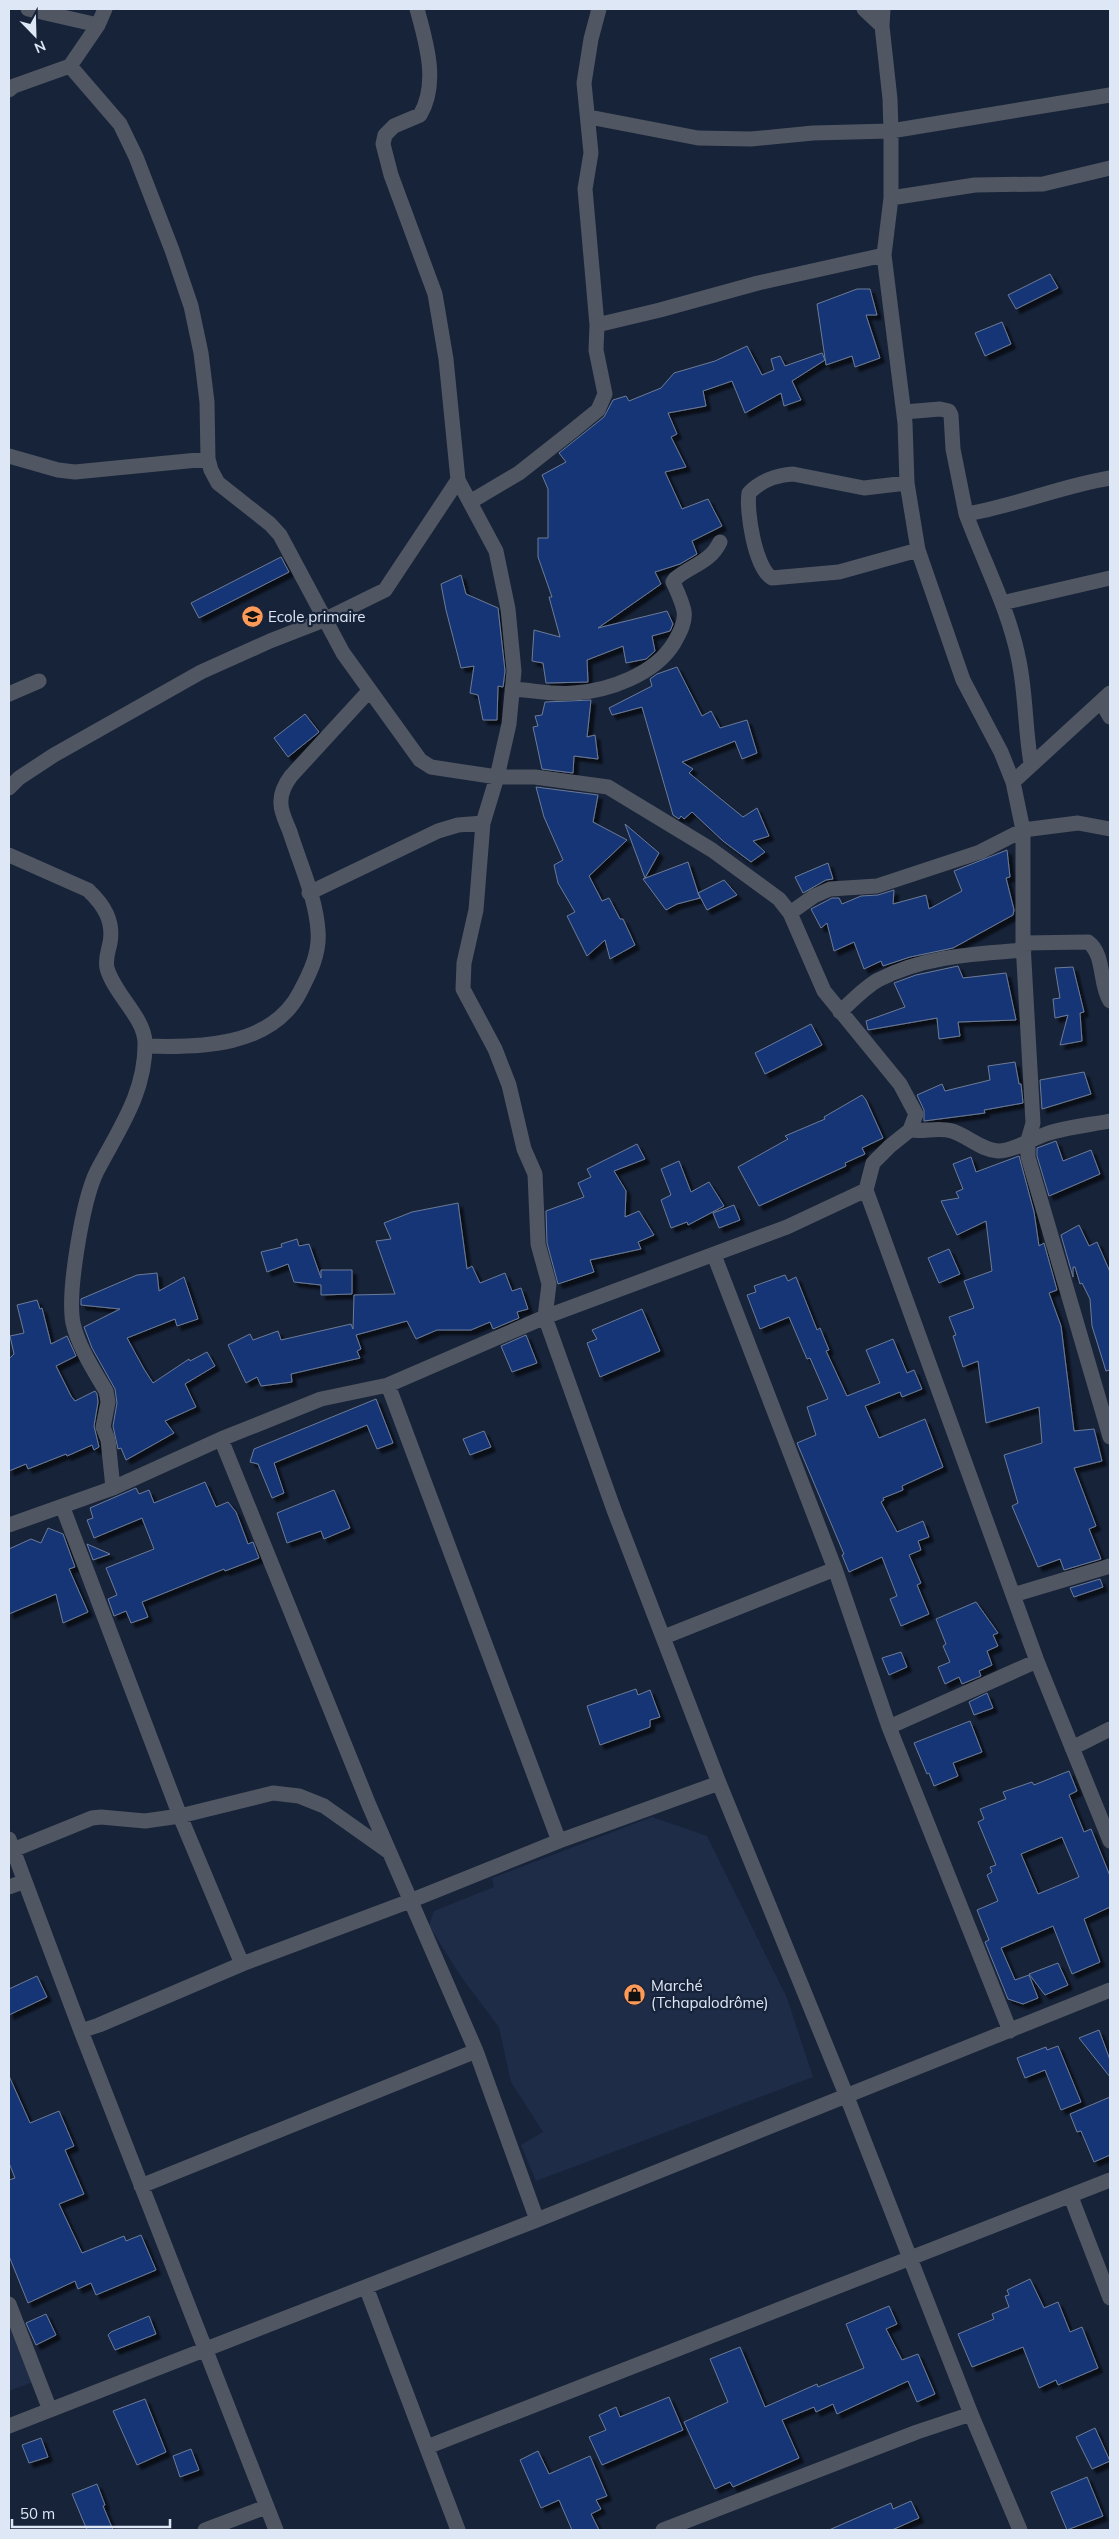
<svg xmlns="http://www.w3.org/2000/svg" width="1119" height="2539" viewBox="0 0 1119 2539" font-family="Mulish,sans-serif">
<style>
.built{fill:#1e2c48}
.building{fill:#163576;stroke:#6c7b96;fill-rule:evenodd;filter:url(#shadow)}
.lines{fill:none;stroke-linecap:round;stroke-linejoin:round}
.minor{stroke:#505662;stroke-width:15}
.labels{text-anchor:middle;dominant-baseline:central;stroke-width:4.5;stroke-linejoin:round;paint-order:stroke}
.poi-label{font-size:15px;fill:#dee7f6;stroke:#172339;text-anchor:start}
</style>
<defs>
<filter id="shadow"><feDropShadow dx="4.5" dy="4.5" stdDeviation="1" flood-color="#0009"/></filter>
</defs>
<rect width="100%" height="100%" fill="#172339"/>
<!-- built -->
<path class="built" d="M 652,1817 L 707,1836 L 787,1998 L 813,2077 L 536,2181 L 521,2145 L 543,2132 L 511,2082 L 499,2027 L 462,1978 L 429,1926 L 434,1911 L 494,1887 L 492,1878 Z
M 9,2304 L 38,2380 L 9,2391 Z"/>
<!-- building -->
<path class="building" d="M 1050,274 L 1058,288 L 1016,309 L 1008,295 Z
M 857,289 L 870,289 L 877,315 L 866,315 L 880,358 L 855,367 L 852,356 L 826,365 L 817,304 Z
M 1002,322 L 1011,344 L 985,356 L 975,333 Z
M 747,346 L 762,375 L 774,370 L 771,359 L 780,356 L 785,366 L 822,353 L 825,360 L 792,381 L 801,400 L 784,406 L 781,393 L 745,413 L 732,381 L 703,391 L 706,406 L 668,413 L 677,434 L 671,437 L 686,467 L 665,472 L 682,509 L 708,499 L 722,526 L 692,541 L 697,554 L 680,564 L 655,572 L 661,584 L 598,628 L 667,611 L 673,624 L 670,631 L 652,636 L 655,651 L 646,659 L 626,663 L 623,646 L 587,660 L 588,682 L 546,683 L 543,663 L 532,661 L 534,630 L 560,637 L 549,597 L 552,597 L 538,557 L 538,538 L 548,538 L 548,489 L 542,475 L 566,462 L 559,453 L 604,417 L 613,400 L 626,396 L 629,401 L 661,388 L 674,373 L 715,361 Z
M 281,557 L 289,572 L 199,618 L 191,603 Z
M 461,575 L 466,594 L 498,608 L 505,671 L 503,687 L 498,686 L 497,720 L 483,720 L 478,695 L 470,693 L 474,666 L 461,668 L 446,610 L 441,584 Z
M 677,667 L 702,716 L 711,711 L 720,728 L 747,720 L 757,753 L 742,759 L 735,741 L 682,762 L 693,769 L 689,773 L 743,817 L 757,808 L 769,836 L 753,841 L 765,852 L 751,862 L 723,841 L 692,812 L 684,819 L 681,816 L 679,819 L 673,815 L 642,707 L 612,715 L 609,708 L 652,686 L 650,679 L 657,674 Z
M 591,700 L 587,737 L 595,735 L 598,759 L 574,756 L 573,773 L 542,769 L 533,727 L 538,726 L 535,716 L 542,715 L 545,702 Z
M 305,714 L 319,732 L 288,757 L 274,738 Z
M 536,787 L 598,795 L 593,822 L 627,840 L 589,876 L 602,901 L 609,898 L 620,919 L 623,919 L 635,945 L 610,959 L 605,940 L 587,956 L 567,916 L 575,912 L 558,883 L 554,865 L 563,860 L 544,817 Z
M 625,824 L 659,853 L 645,878 Z
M 1007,850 L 1010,877 L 1006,878 L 1014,910 L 1013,915 L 953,948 L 910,957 L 883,966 L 881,961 L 864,969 L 854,942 L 834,951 L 827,923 L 821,928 L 811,909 L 832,898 L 839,898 L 842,904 L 861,896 L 878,895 L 894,890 L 893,904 L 926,895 L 929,909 L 962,891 L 954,871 Z
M 688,862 L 698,893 L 724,880 L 737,895 L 707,910 L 698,893 L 700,898 L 677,904 L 666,910 L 643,879 Z
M 828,863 L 833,879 L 826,880 L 803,893 L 795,877 Z
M 958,966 L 963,978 L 1006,973 L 1016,1020 L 958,1022 L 960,1036 L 939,1039 L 937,1018 L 868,1030 L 866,1021 L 905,1007 L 894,983 L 916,975 Z
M 1073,967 L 1084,1012 L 1080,1013 L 1082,1041 L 1060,1045 L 1068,1015 L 1055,1018 L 1053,999 L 1060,998 L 1055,968 Z
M 811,1024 L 822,1045 L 765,1074 L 755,1053 Z
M 1015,1062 L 1019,1084 L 1021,1084 L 1023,1103 L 984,1110 L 985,1113 L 924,1121 L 924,1110 L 917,1095 L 942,1084 L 945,1091 L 990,1080 L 988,1066 Z
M 1084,1072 L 1091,1094 L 1042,1109 L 1040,1080 Z
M 862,1095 L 866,1100 L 883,1138 L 862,1148 L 865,1154 L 845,1163 L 846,1166 L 759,1206 L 738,1167 L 788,1139 L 785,1136 L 825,1119 L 824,1117 Z
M 1056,1141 L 1063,1161 L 1091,1150 L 1100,1174 L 1049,1196 L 1037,1156 L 1037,1148 Z
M 637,1144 L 645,1159 L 614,1171 L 626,1191 L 625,1217 L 639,1211 L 654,1235 L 638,1242 L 641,1249 L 590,1260 L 594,1272 L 558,1284 L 547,1243 L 546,1211 L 584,1197 L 578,1183 L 591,1177 L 587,1169 Z
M 1019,1156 L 1034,1212 L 1039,1246 L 1044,1243 L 1057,1290 L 1049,1293 L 1061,1326 L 1074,1431 L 1094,1429 L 1102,1461 L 1074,1468 L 1096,1526 L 1089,1529 L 1101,1559 L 1064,1570 L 1060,1559 L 1038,1567 L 1012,1506 L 1018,1503 L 1004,1455 L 1042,1443 L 1039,1407 L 986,1423 L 978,1361 L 963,1367 L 953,1336 L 956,1335 L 949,1317 L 974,1308 L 964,1281 L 992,1271 L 986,1221 L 957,1235 L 941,1201 L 959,1198 L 956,1192 L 963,1189 L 953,1164 L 971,1157 L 976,1172 Z
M 679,1161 L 691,1192 L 709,1182 L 724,1206 L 688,1225 L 687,1222 L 671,1228 L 661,1200 L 671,1195 L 661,1169 Z
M 458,1203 L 467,1269 L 472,1266 L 480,1283 L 505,1273 L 512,1291 L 521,1288 L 528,1309 L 517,1312 L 519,1318 L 493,1329 L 490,1322 L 471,1330 L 437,1330 L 416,1339 L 407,1321 L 356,1335 L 361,1349 L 357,1351 L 360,1358 L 291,1374 L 292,1382 L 261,1386 L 257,1377 L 246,1383 L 228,1345 L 250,1334 L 253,1340 L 278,1331 L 281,1340 L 351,1324 L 353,1329 L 354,1295 L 395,1294 L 376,1241 L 391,1239 L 384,1223 L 412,1212 Z
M 734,1205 L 740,1220 L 719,1228 L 713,1213 Z
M 1079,1225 L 1089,1246 L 1097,1242 L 1110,1272 L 1110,1370 L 1106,1371 L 1092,1326 L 1090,1299 L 1082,1283 L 1080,1284 L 1075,1267 L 1073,1267 L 1073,1277 L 1061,1235 Z
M 297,1239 L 299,1246 L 309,1244 L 321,1278 L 321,1270 L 352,1270 L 352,1294 L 321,1295 L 321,1285 L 294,1282 L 288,1264 L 267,1272 L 261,1252 L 282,1247 L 281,1244 Z
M 949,1249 L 960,1274 L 939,1283 L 928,1258 Z
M 157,1273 L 159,1291 L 184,1277 L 198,1319 L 177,1326 L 175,1319 L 127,1338 L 144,1369 L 153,1383 L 189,1359 L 190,1361 L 207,1352 L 215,1366 L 185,1384 L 196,1407 L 165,1421 L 174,1433 L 126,1460 L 121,1448 L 118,1449 L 113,1426 L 117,1403 L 115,1389 L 92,1348 L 84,1327 L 120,1309 L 81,1305 L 81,1299 L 137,1275 Z
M 785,1275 L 788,1281 L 796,1277 L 817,1330 L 820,1328 L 829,1350 L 826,1351 L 847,1396 L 880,1383 L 866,1350 L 893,1339 L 907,1373 L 914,1370 L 922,1389 L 902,1397 L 900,1392 L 865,1406 L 879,1438 L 925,1419 L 943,1467 L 902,1486 L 903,1490 L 883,1498 L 884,1500 L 881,1502 L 897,1532 L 923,1521 L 929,1537 L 918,1541 L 921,1550 L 909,1555 L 921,1583 L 917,1585 L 929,1614 L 901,1626 L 890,1599 L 897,1596 L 882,1557 L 849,1572 L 842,1555 L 844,1554 L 797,1443 L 816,1435 L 807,1407 L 828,1399 L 810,1358 L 807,1359 L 789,1317 L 760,1329 L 747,1295 L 756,1292 L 754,1286 Z
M 37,1300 L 40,1309 L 42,1308 L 51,1344 L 67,1336 L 76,1356 L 56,1366 L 71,1396 L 75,1401 L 95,1391 L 97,1394 L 98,1402 L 94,1426 L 99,1447 L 94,1450 L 92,1445 L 67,1456 L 66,1454 L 28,1469 L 26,1464 L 9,1471 L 9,1359 L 14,1354 L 10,1336 L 24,1333 L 17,1305 Z
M 642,1309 L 660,1351 L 600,1377 L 587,1343 L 597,1339 L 592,1330 Z
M 526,1335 L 537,1363 L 512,1372 L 501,1346 Z
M 376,1399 L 393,1443 L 377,1449 L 367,1425 L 274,1463 L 284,1493 L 272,1498 L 258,1464 L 250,1462 L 254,1449 Z
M 484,1431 L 491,1447 L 470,1455 L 463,1439 Z
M 205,1482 L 216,1507 L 228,1502 L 236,1512 L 248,1544 L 253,1542 L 259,1558 L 225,1571 L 224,1569 L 142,1602 L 148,1617 L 131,1623 L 126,1611 L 114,1616 L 108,1599 L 117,1595 L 106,1568 L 154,1549 L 142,1518 L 94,1538 L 87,1520 L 93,1518 L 90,1508 L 136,1488 L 139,1494 L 149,1490 L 154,1503 Z
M 334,1490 L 350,1528 L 324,1539 L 321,1531 L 287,1543 L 277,1513 Z
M 48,1528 L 63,1534 L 75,1567 L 69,1569 L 88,1612 L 63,1623 L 56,1594 L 9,1614 L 9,1549 L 31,1539 L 41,1543 Z
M 87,1544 L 110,1554 L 93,1560 Z
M 1100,1579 L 1103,1587 L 1074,1597 L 1070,1588 Z
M 976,1602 L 998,1633 L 993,1635 L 998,1646 L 987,1651 L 992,1665 L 979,1671 L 981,1676 L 962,1684 L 959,1677 L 945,1684 L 938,1667 L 950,1662 L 943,1646 L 946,1644 L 936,1619 Z
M 901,1652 L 907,1667 L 889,1675 L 882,1658 Z
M 636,1689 L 638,1695 L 650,1690 L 660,1717 L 650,1720 L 650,1727 L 600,1745 L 587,1706 Z
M 987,1693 L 993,1708 L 974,1715 L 969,1702 Z
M 970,1721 L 982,1752 L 953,1763 L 958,1776 L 934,1786 L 929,1773 L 927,1774 L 914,1743 Z
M 1069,1771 L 1077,1791 L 1069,1795 L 1084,1832 L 1091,1829 L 1110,1876 L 1110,1907 L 1084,1919 L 1100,1962 L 1072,1974 L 1053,1926 L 1001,1948 L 1015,1980 L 1029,1975 L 1038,1998 L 1023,2004 L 1008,1999 L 985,1942 L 989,1940 L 977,1910 L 998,1901 L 987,1875 L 992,1872 L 990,1867 L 996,1865 L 978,1822 L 984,1819 L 980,1809 L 1006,1799 L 1003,1792 L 1032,1782 L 1034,1785 ZM 1062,1837 L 1079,1877 L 1038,1894 L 1021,1854 Z
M 1058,1963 L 1068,1985 L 1045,1995 L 1029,1974 Z
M 37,1976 L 47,1997 L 9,2015 L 9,1989 Z
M 1099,2030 L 1110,2060 L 1110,2077 L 1079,2038 Z
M 1058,2046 L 1081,2102 L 1061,2110 L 1045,2070 L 1025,2078 L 1017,2058 L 1046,2047 L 1047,2050 Z
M 9,2076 L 30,2123 L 59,2111 L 74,2146 L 65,2150 L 84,2194 L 59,2204 L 82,2253 L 124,2236 L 126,2241 L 141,2235 L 156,2270 L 96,2295 L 91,2283 L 78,2289 L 75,2281 L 28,2303 L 9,2256 L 9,2180 L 15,2178 L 9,2163 Z
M 1110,2097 L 1110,2155 L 1094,2162 L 1081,2131 L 1077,2132 L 1070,2114 Z
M 1030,2279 L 1044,2308 L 1058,2302 L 1070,2332 L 1082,2327 L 1098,2368 L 1058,2385 L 1056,2380 L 1039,2388 L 1023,2347 L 972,2367 L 958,2334 L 994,2319 L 992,2314 L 1009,2307 L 1005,2296 L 1009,2295 L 1007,2290 Z
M 889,2306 L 897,2324 L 886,2329 L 902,2360 L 918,2354 L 935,2394 L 917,2402 L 908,2381 L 837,2414 L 833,2404 L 816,2412 L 814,2407 L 782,2420 L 799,2458 L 733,2487 L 730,2482 L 715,2489 L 684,2422 L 728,2402 L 710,2359 L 740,2347 L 765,2407 L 817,2384 L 818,2387 L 864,2368 L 846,2324 Z
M 46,2314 L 56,2335 L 36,2345 L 26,2323 Z
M 149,2316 L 156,2334 L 115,2350 L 108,2335 L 111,2332 Z
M 669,2397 L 683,2430 L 602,2465 L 589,2437 L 606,2430 L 599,2415 L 616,2407 L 620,2417 Z
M 145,2399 L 166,2452 L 137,2465 L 113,2411 Z
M 1095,2428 L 1110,2461 L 1092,2469 L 1076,2437 Z
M 41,2438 L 48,2457 L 29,2463 L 22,2445 Z
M 191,2449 L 199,2470 L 180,2477 L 173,2456 Z
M 538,2451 L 549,2474 L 590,2456 L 607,2496 L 596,2500 L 601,2509 L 591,2514 L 599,2530 L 572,2530 L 559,2500 L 541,2508 L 520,2460 Z
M 1087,2477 L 1103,2516 L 1067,2530 L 1051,2492 Z
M 97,2484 L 105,2505 L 103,2506 L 113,2530 L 87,2530 L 72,2494 Z
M 911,2501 L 919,2518 L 892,2530 L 829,2530 L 891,2503 L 893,2509 Z"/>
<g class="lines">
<!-- minor -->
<path class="minor" d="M 28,9 L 98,25
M 105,9 L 98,25 L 70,66 L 120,124 L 136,157 L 172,250 L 191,306 L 201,353 L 207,402 L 208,459 L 211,470 L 218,483 L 270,524 L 280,535 L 343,653 L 420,760 L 431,767 L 497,777 L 535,777 L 608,787 L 712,850 L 779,899 L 790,913 L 824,991 L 900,1084 L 916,1114 L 910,1130 L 890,1146 L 873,1163 L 866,1190 L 1037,1661 L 1110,1841
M 864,9 L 882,26
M 883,9 L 882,26 L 890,99 L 891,131 L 891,198 L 884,255 L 905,423 L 907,483 L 918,550 L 963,680 L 1001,752 L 1013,782 L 1023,830 L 1023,943 L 1033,1123 L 1028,1140 L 1028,1157 L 1110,1437
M 9,90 L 14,86 L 70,66
M 589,117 L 698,138 L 751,139 L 813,133 L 891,131 L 1110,95
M 891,198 L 975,185 L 1043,184 L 1110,168
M 597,325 L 660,310 L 758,283 L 884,255
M 904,412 L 940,409 L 949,411 L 951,415 L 953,449 L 966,514 C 1015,506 1061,486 1110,478
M 9,456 L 58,470 L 75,472 L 208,459
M 458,480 L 496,551 L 508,609 L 514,671 L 509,724 L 497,777 L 483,823 L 476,910 L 464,963 L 463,989 L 495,1049 L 509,1085 L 524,1149 L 535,1174 L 538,1244 L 549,1284 L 545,1317 L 614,1510 L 719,1783 L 847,2097 L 971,2414 L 1020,2530
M 907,483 L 864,488 L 793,474 C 777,475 760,481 749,493 C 746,511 755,568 772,578 L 839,572 L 918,550
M 470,502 L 519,473 L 571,432 L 598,410 L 605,394 L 596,350 L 597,325 L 585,189 L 591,153 L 584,83 L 591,39 L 599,9
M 966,514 C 984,563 1009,609 1019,661 C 1026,695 1025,730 1031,763
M 1002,603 L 1110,578
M 512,689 C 532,690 554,695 574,693 C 609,691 655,674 674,643 C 679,634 686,622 684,611 C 682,601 677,591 673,582 L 675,579 C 691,565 710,563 720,542
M 9,694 L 39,681
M 1101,701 L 1110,717
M 1013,782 L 1110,693
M 9,788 L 19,778 L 54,755 L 201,672 L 270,641 L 324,620 L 385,590 L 458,480 L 446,359 L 435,294 L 391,175 L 383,144 L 385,135 L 394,126 L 420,115 C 439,83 426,42 417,9
M 9,855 L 88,890 C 104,905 114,921 110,943 C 108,952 105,959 107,968 C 114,994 144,1017 145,1042 C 146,1092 119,1129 97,1171 C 83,1199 67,1292 73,1323 C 78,1346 94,1371 106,1391 L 108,1402 L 103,1427 L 108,1440 L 113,1488
M 309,893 L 438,831 L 458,825 L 483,823
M 790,913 L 814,896 L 830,889 L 877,886 L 980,852 L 1023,830 L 1078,823 L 1110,829
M 1023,943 L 1088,942 C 1105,954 1099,984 1110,1001
M 840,1012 C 852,1001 864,988 878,980 C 923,956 974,954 1024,950
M 145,1046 C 199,1048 272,1047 300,992 C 310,973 320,953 318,931 C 316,898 300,864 290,832 C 287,824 281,813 281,804 C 280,793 285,784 291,776 L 369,691
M 910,1130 C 925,1132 938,1127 952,1131 C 968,1136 981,1150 998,1151 C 1014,1151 1031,1139 1046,1134 C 1066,1127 1089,1125 1110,1121
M 714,1255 L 835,1569 L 889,1727 L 1010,2031
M 388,1385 L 559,1841
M 221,1439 L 369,1805 L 476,2051 L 537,2220
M 63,1508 L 180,1816 L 242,1964
M 9,1525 L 113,1488 L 221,1439 L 321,1399 L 388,1385 L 545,1317 L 787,1227 L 866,1190
M 1013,1595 L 1110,1566
M 664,1637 L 835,1569
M 889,1727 L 1037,1661
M 1072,1748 L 1110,1729
M 9,1839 L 81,2031 L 276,2530
M 13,1850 L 92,1818 L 101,1817 L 145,1821 L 180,1816 L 273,1793 L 299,1796 L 324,1806 L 389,1852
M 9,1887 L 23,1882
M 81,2031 L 99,2025 L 242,1964 L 410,1901 L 559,1841 L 719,1783
M 141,2186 L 476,2051
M 1071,2197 L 1110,2298
M 366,2287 L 458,2530
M 9,2304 L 50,2410
M 9,2426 L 537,2220 L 1110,1990
M 427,2447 L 1110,2180
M 205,2530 L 266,2507
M 663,2530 L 917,2432 L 971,2414"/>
</g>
<!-- icons -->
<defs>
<symbol id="school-disc" viewBox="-11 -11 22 22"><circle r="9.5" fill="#fe9b59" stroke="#172339"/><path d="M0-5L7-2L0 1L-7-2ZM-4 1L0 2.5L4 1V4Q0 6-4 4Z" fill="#111"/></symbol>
<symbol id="shop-disc" viewBox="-11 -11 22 22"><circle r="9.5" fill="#fe9b59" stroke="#172339"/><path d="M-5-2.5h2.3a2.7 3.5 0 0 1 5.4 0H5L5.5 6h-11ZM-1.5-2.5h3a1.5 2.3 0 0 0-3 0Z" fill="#111"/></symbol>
</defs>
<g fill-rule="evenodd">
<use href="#school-disc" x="240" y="604" width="25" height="25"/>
<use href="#shop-disc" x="622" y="1982" width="25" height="25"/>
</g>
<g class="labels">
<!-- poi labels -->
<g class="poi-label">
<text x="268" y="616">Ecole primaire</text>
<text x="651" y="1985">Marché<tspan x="651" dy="17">(Tchapalodrôme)</tspan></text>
</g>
</g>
<!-- border -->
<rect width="1119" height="2539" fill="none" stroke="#dee7f6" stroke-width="20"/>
<!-- north arrow -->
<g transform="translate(35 35) rotate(157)" stroke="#172339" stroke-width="4" paint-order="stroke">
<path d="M0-4L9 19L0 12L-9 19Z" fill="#dee7f6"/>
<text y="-8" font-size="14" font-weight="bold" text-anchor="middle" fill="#dee7f6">N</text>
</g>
<!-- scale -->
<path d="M12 2519v8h158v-8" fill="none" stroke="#dee7f6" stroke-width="2.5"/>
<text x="20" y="2519" font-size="15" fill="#dee7f6" stroke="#172339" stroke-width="4" paint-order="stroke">50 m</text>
</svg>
